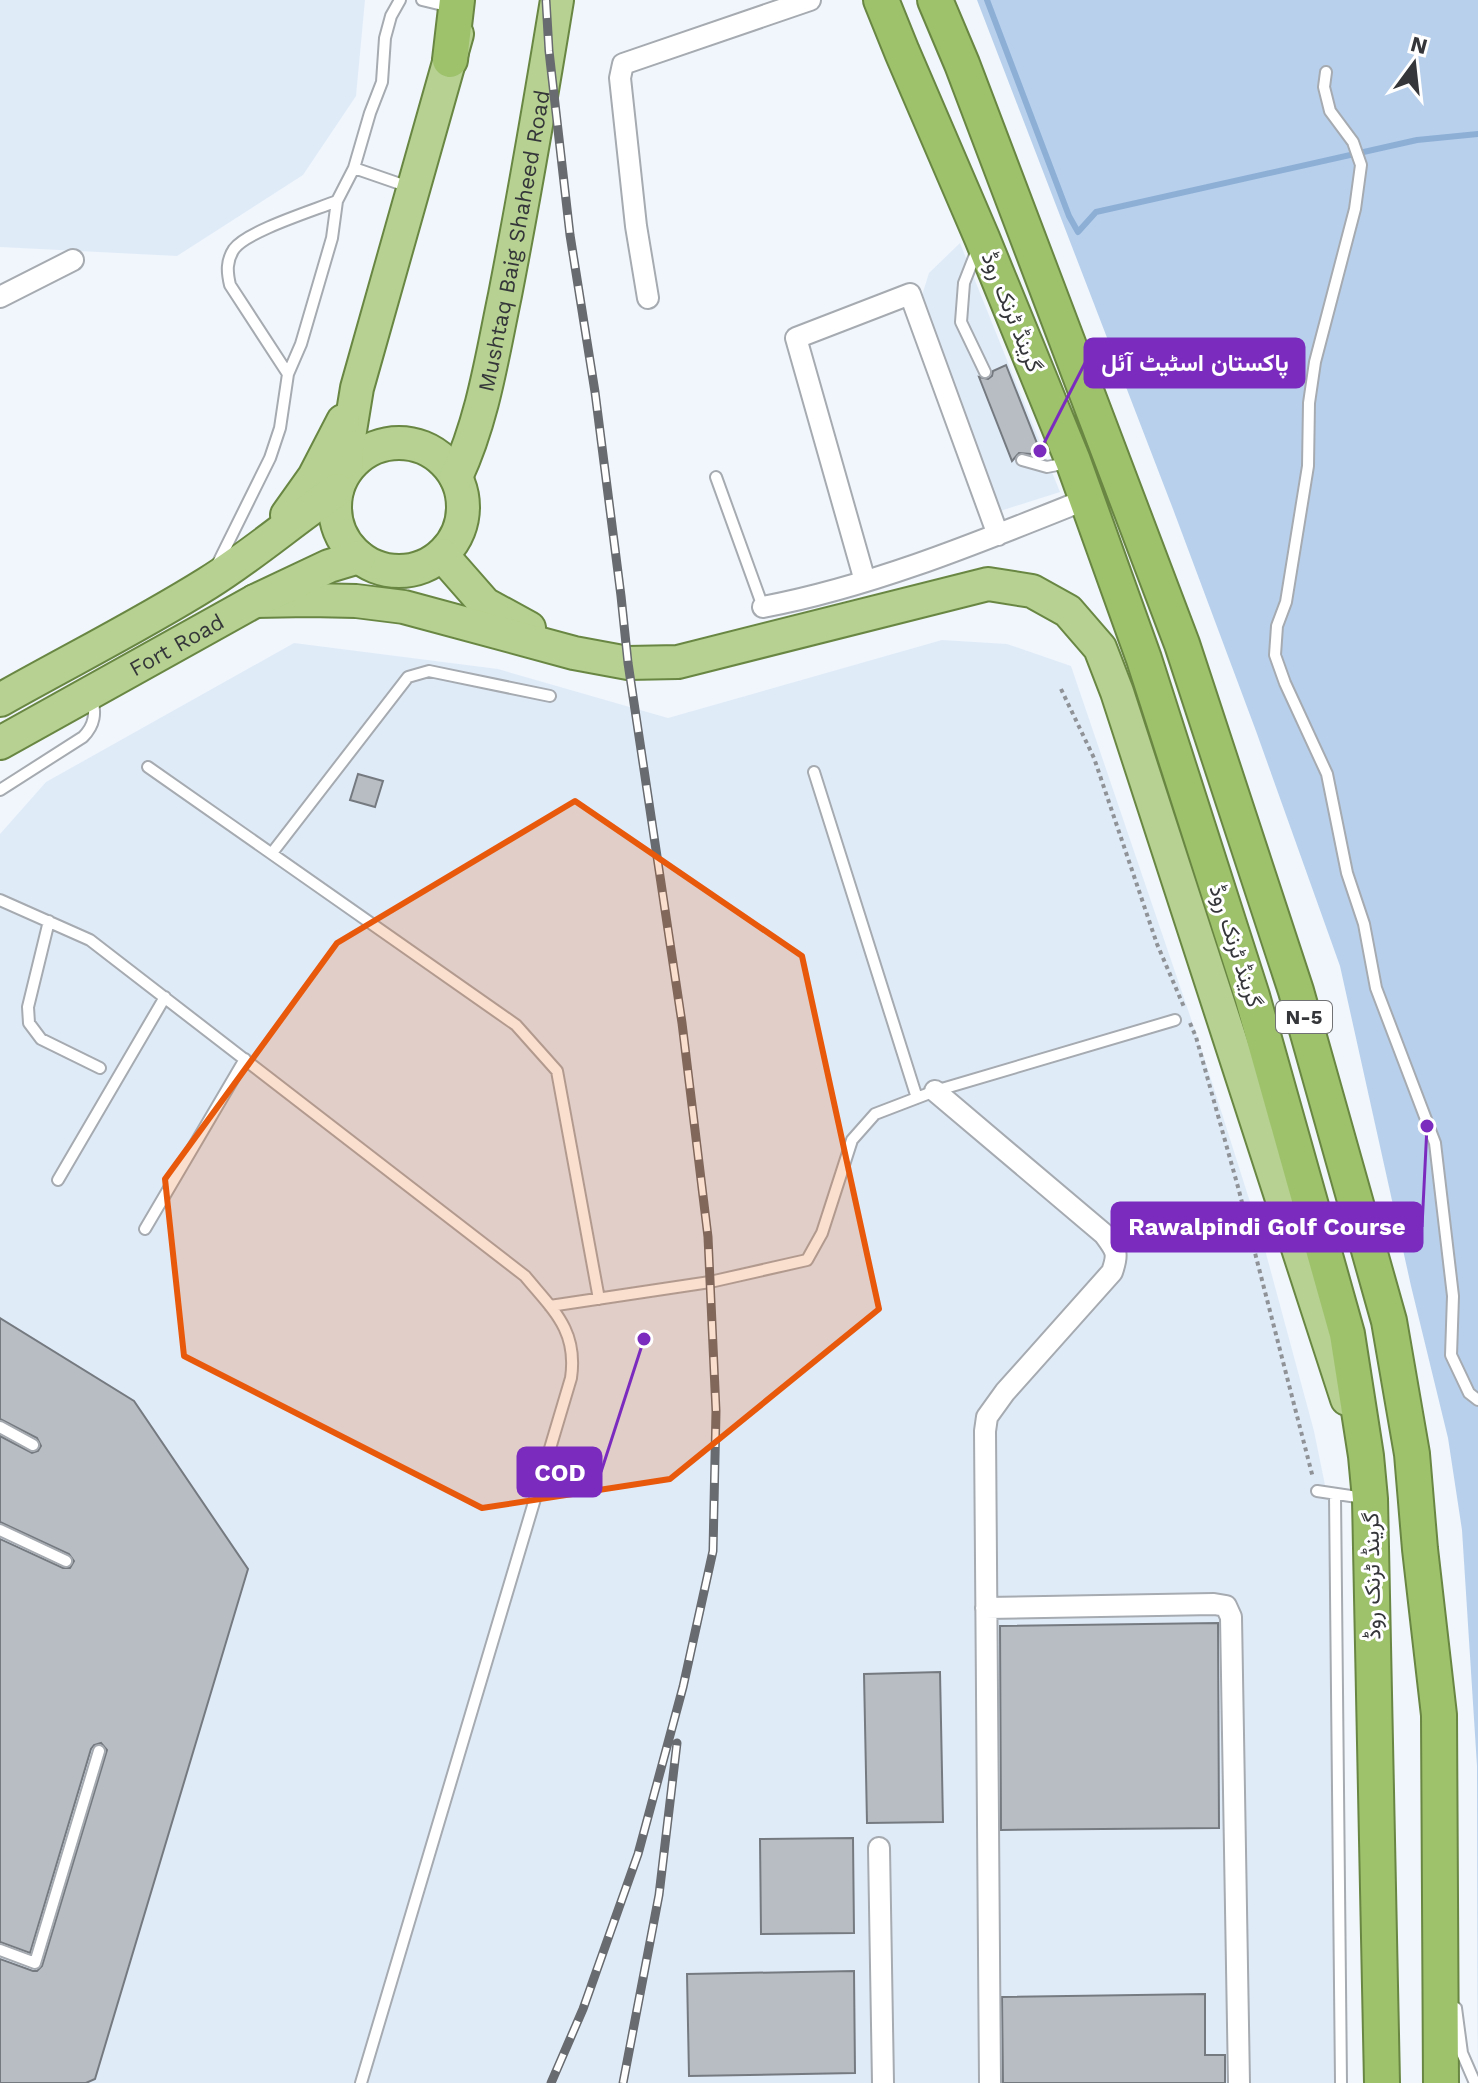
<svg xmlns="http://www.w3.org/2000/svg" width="1478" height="2083" viewBox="0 0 1478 2083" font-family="'Work Sans',Vazirmatn,sans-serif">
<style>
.built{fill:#e0ebf8}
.green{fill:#b8d0ec}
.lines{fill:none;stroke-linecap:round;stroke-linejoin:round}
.stream{stroke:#8dafd6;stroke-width:6}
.building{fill:#b7bdc3;stroke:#757a80;stroke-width:2}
.service-casing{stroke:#a6abb1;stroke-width:14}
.minor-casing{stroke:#a6abb1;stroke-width:24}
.primary-casing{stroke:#698742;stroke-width:36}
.trunk-casing{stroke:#698742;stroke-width:38}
.path{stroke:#8f9397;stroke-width:4;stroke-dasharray:4 4;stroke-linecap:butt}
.service{stroke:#fff;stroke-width:10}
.minor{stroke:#fff;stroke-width:20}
.primary{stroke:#b6d191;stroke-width:32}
.trunk{stroke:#9ec26c;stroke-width:34}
.rail-casing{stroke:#686b6f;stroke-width:9}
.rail{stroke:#fff;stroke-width:6;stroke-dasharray:18;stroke-linecap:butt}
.marked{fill:#e8590c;fill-opacity:0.2;stroke:#e8590c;stroke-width:6;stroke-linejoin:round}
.labels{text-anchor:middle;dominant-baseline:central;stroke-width:6;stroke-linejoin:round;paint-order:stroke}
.shield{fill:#fff;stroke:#717274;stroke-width:2}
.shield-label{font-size:20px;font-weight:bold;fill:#343639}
.street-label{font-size:22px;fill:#343639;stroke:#fff}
.leader{fill:none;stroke:#7b2cbf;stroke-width:3}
.callout-dot{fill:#7b2cbf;stroke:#fff;stroke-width:3}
.callout{fill:#7b2cbf;stroke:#7b2cbf;stroke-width:3}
.callout-label{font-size:24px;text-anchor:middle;font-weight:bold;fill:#fff}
</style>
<rect width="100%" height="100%" fill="#f0f6fc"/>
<!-- built -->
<path class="built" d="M 0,0 L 365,0 L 356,96 L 303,175 L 177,256 L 0,247 Z
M 960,243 L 1060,492 L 997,512 L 918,308 L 929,273 Z
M 942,640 L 1007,644 L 1071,666 L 1203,1054 L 1264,1246 L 1314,1431 L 1335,1534 L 1340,2083 L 0,2083 L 0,834 L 46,782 L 294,643 L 498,669 L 668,718 Z"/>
<!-- green -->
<path class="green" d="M 977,0 L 1478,0 L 1478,2083 L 1477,1766 L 1462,1530 L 1448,1438 L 1411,1286 L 1340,966 L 1256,731 L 1173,509 Z"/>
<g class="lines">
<!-- stream -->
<path class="stream" d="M 987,0 L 1069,216 L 1078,232 L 1096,212 L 1417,140 L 1478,134"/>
</g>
<!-- building -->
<path class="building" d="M 1006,365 L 1040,451 L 1031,454 L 1019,453 L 1012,461 L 979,377 L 988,379 L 992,376 L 993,371 Z
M 358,774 L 383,781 L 375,807 L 350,800 Z
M 0,1318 L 134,1401 L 248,1569 L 95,2079 L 86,2083 L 0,2083 L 0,1959 L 33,1971 L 37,1971 L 42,1966 L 107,1750 L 101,1743 L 94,1745 L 91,1749 L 30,1953 L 0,1942 L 0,1539 L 63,1568 L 70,1568 L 74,1561 L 69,1554 L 0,1522 L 0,1436 L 32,1453 L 38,1451 L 41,1446 L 37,1438 L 0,1419 Z
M 1218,1623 L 1219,1828 L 1001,1830 L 1000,1626 Z
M 940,1672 L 943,1822 L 867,1823 L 864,1674 Z
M 853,1838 L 854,1933 L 761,1934 L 760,1839 Z
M 854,1971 L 855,2073 L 689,2076 L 687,1974 Z
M 1205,1994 L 1205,2055 L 1225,2055 L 1225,2083 L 1003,2083 L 1002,1997 Z"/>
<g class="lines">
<defs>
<path id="service" d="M 422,0 L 451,7
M 1326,72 L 1324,87 L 1330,111 L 1353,142 L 1361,165 L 1355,209 L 1315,362 L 1309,403 L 1308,466 L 1286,602 L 1277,626 L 1275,655 L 1285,683 L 1327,774 L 1347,873 L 1364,924 L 1376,988 L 1435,1143 L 1453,1296 L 1451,1355 L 1469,1393 L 1478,1400
M 354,168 L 409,187
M 977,250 L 964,283 L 961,322 L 985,372
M 288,374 L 230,285 C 227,272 226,261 234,249 C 247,231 315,210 337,201
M 1022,460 L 1047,467 L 1067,463
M 716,477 L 763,607
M 217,565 L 270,458 L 280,428 L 288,374 L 301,344 L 332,238 L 337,201 L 354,168 L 370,113 L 382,82 L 385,38 L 391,16 L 400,0
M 148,767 L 516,1025 L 557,1071 L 599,1299
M 814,772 L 917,1098
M 0,790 L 83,737 C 95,725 96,713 92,697
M 272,853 L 408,677 L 429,671 L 550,696
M 0,900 L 90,940 L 525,1276 C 553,1310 578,1330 571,1378 L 361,2083
M 49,921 L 28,1007 L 29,1023 L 41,1039 L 100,1068
M 58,1180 L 165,997
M 145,1229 L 245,1059
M 550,1306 L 710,1282 L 807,1260 L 822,1233 L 852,1140 L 875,1114 L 935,1091 L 1175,1020
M 0,1427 L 33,1445
M 1317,1491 L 1364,1498
M 1335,1495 L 1341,2083
M 0,1530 L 66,1561
M 0,1950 L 35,1963 L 99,1751
M 1456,2008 L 1462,2053 L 1475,2083"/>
<path id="minor" d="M 0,297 L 73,260
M 648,298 L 636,226 L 620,78 L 623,64 L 810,0
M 865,581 L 796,338 L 910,294 L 998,535
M 763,607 C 874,586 982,541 1087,499
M 935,1091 L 1104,1234 C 1116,1251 1119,1252 1112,1272 L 1005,1392 L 987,1417 L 985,1431 L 990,2083
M 986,1608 L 1214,1604 L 1226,1606 L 1231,1617 L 1239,2083
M 879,1848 L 883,2083"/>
<g id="primary">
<circle cx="399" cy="507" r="64"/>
<path d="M 346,470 L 347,449 L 357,388 L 457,34"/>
<path id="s1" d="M 456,477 C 483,419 492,357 505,295 C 524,197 541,98 557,0"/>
<path d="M 287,515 L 314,477 L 343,421"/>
<path d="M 442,555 L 485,604 L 529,628"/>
<path d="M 255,601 L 309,600 L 356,601 L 404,607 L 574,653 L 628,663 L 678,662 L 988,584 L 1032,591 L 1068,611 L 1100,648 L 1117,692 L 1347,1399"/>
<path d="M 0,700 C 69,661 141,625 208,583 C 253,555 293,520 337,490"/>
<path id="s2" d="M 0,743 L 255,601 L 329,566 L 359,557"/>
</g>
<path id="trunk" d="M 881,0 L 902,52 L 982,238 L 1073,461 L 1144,659 L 1252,996 L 1347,1334 L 1366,1456 L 1370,1499 L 1382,2083
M 935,0 L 962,64 L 1182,644 L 1296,991 L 1389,1321 L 1412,1454 L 1420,1549 L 1439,1715 L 1441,2083
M 450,60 L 457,0"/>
</defs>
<!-- service casing -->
<use href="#service" class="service-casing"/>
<!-- minor casing -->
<use href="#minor" class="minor-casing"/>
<!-- primary casing -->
<use href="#primary" class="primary-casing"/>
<!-- trunk casing -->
<use href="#trunk" class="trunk-casing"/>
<!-- path -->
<path class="path" d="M 1061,689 L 1094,758 L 1157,944 L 1184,1007
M 1190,1023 L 1196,1037 L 1238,1187 L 1313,1478"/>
<!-- service -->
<use href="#service" class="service"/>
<!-- minor -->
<use href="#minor" class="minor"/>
<!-- primary -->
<use href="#primary" class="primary"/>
<!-- trunk -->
<use href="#trunk" class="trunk"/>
<defs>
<path id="rail" d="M 546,0 L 549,51 L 570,235 L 595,392 L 621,596 L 628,663 L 682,1023 L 708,1237 L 716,1411 L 713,1551 L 683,1687 L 638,1854 L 583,2009 L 551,2083
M 623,2083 L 659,1895 L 677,1743"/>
</defs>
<!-- rail casing -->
<use href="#rail" class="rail-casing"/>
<!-- rail -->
<use href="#rail" class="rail"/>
</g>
<!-- marked area -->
<path class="marked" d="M 575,801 L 802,956 L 879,1309 L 670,1479 L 482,1508 L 184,1356 L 165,1179 L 337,943 Z"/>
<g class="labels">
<!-- shield labels -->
<rect class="shield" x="1276" y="1001" width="56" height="32" rx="6"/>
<g class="shield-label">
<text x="1304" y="1017">N-5</text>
</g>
<!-- street labels -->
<g class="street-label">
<text stroke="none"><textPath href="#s1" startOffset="244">Mushtaq Baig Shaheed Road</textPath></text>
<text transform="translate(1012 312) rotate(68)">گرینڈ ٹرنک روڈ</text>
<text stroke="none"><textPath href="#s2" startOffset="202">Fort Road</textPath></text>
<text transform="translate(1236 946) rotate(72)">گرینڈ ٹرنک روڈ</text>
<text transform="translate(1372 1576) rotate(-91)">گرینڈ ٹرنک روڈ</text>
</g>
</g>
<!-- callouts -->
<path class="leader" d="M1040 451L1085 363M1427 1126L1422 1227M644 1339L601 1472"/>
<g class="callout-dot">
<circle cx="1040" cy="451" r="8"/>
<circle cx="1427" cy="1126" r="8"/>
<circle cx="644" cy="1339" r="8"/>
</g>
<g class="callout">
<rect x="1085" y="339" width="219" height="48" rx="8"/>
<rect x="1112" y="1203" width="310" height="48" rx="8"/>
<rect x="518" y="1448" width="83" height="48" rx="8"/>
</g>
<g class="callout-label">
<text x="1195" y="371">پاکستان اسٹیٹ آئل</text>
<text x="1267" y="1235">Rawalpindi Golf Course</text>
<text x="560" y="1481">COD</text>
</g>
<!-- north arrow -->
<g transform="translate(1414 64) rotate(15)" stroke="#ffffff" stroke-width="6" paint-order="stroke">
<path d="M0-6L14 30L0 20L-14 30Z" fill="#343639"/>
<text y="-12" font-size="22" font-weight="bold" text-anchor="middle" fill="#343639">N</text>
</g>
</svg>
